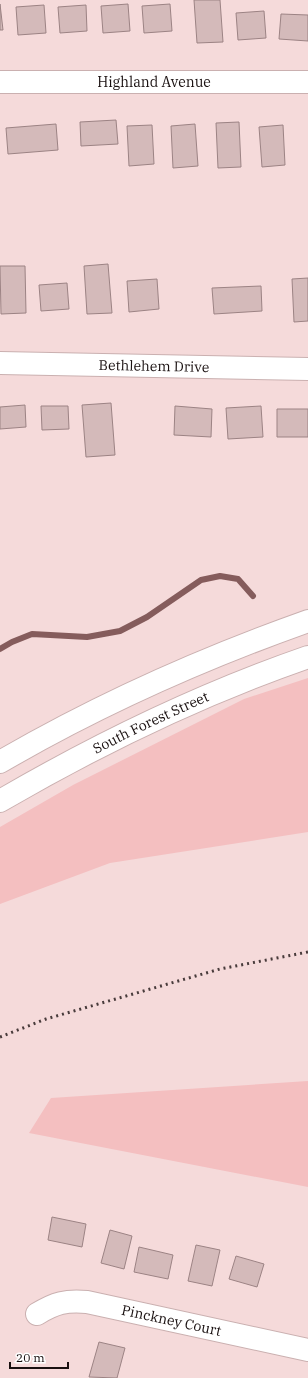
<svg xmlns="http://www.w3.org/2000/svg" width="308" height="1378" viewBox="0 0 308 1378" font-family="'IBM Plex Serif',serif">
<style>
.green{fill:#f4bfc0}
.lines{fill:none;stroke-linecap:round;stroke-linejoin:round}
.stream{stroke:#855c5c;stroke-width:6}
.building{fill:#d4baba;stroke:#9c8384}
.minor-casing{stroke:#cab0b0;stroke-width:24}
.minor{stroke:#fff;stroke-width:22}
.rail{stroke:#483b3b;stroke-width:3;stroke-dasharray:2 4;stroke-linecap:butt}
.labels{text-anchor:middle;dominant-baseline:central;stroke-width:3.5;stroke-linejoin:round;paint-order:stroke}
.street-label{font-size:14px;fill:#191010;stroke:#fff}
</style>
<rect width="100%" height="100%" fill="#f5dada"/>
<!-- green -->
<path class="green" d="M 308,678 L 308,832 L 110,863 L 0,904 L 0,827 L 73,785 L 244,699 Z
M 308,1081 L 308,1187 L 29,1133 L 51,1098 Z"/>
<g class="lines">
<!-- stream -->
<path class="stream" d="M 0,649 L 12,642 L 32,634 L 87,637 L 120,631 L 147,617 L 201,580 L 220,576 L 238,579 L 253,596"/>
</g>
<!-- building -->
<path class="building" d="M 194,0 L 220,0 L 223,42 L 197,43 Z
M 0,4 L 3,30 L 0,30 Z
M 128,4 L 130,31 L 103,33 L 101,6 Z
M 170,4 L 172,31 L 144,33 L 142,6 Z
M 44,5 L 46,33 L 18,35 L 16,7 Z
M 86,5 L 87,31 L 60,33 L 58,7 Z
M 264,11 L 266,38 L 238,40 L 236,13 Z
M 281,14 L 308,15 L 308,41 L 279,39 Z
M 116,120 L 118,144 L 81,146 L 80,122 Z
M 239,122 L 241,167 L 218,168 L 216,123 Z
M 56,124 L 58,150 L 8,154 L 6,128 Z
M 195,124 L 198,166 L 173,168 L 171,126 Z
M 152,125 L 154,164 L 129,166 L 127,126 Z
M 283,125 L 285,165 L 262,167 L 259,127 Z
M 108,264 L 112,313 L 87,314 L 84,266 Z
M 0,266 L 25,266 L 26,313 L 1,314 Z
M 308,278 L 308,321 L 294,322 L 292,279 Z
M 157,279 L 159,309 L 129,312 L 127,281 Z
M 67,283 L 69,309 L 41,311 L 39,285 Z
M 261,286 L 262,311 L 214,314 L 212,288 Z
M 111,403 L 115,455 L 86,457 L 82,405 Z
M 25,405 L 26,427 L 0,429 L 0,407 Z
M 41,406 L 68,406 L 69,429 L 42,430 Z
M 175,406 L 212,409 L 211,437 L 174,435 Z
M 261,406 L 263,437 L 228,439 L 226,408 Z
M 277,409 L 308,409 L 308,437 L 277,437 Z
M 52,1217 L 86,1224 L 82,1247 L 48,1240 Z
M 110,1230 L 132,1236 L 124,1269 L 101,1263 Z
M 196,1245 L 220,1250 L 212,1286 L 188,1281 Z
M 139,1247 L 173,1255 L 168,1279 L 134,1272 Z
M 236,1256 L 264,1264 L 257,1287 L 229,1279 Z
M 99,1342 L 125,1348 L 117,1378 L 89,1377 Z"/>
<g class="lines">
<defs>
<g id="minor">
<path id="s1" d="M 0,82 L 308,82"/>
<path id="s2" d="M 0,363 L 308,369"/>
<path d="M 0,762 C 98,705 201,659 308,621"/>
<path id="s3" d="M 0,801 C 98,744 201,694 308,657"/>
<path id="s4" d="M 37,1314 C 55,1303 66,1300 87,1302 L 308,1350"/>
</g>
</defs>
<!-- minor casing -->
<use href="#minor" class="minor-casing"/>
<!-- minor -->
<use href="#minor" class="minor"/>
<!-- rail -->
<path class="rail" d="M 0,1037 L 46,1019 L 220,969 L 308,952"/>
</g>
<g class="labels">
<!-- street labels -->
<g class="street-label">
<text stroke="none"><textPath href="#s1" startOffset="154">Highland Avenue</textPath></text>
<text stroke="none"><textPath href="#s2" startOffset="154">Bethlehem Drive</textPath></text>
<text stroke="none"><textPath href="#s3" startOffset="170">South Forest Street</textPath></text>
<text stroke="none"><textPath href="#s4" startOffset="139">Pinckney Court</textPath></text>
</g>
</g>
<!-- scale -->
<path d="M10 1362v6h58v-6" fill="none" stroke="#191010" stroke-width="2"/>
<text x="16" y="1362" font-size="12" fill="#191010" stroke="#ffffff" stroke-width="3" paint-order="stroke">20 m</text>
</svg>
